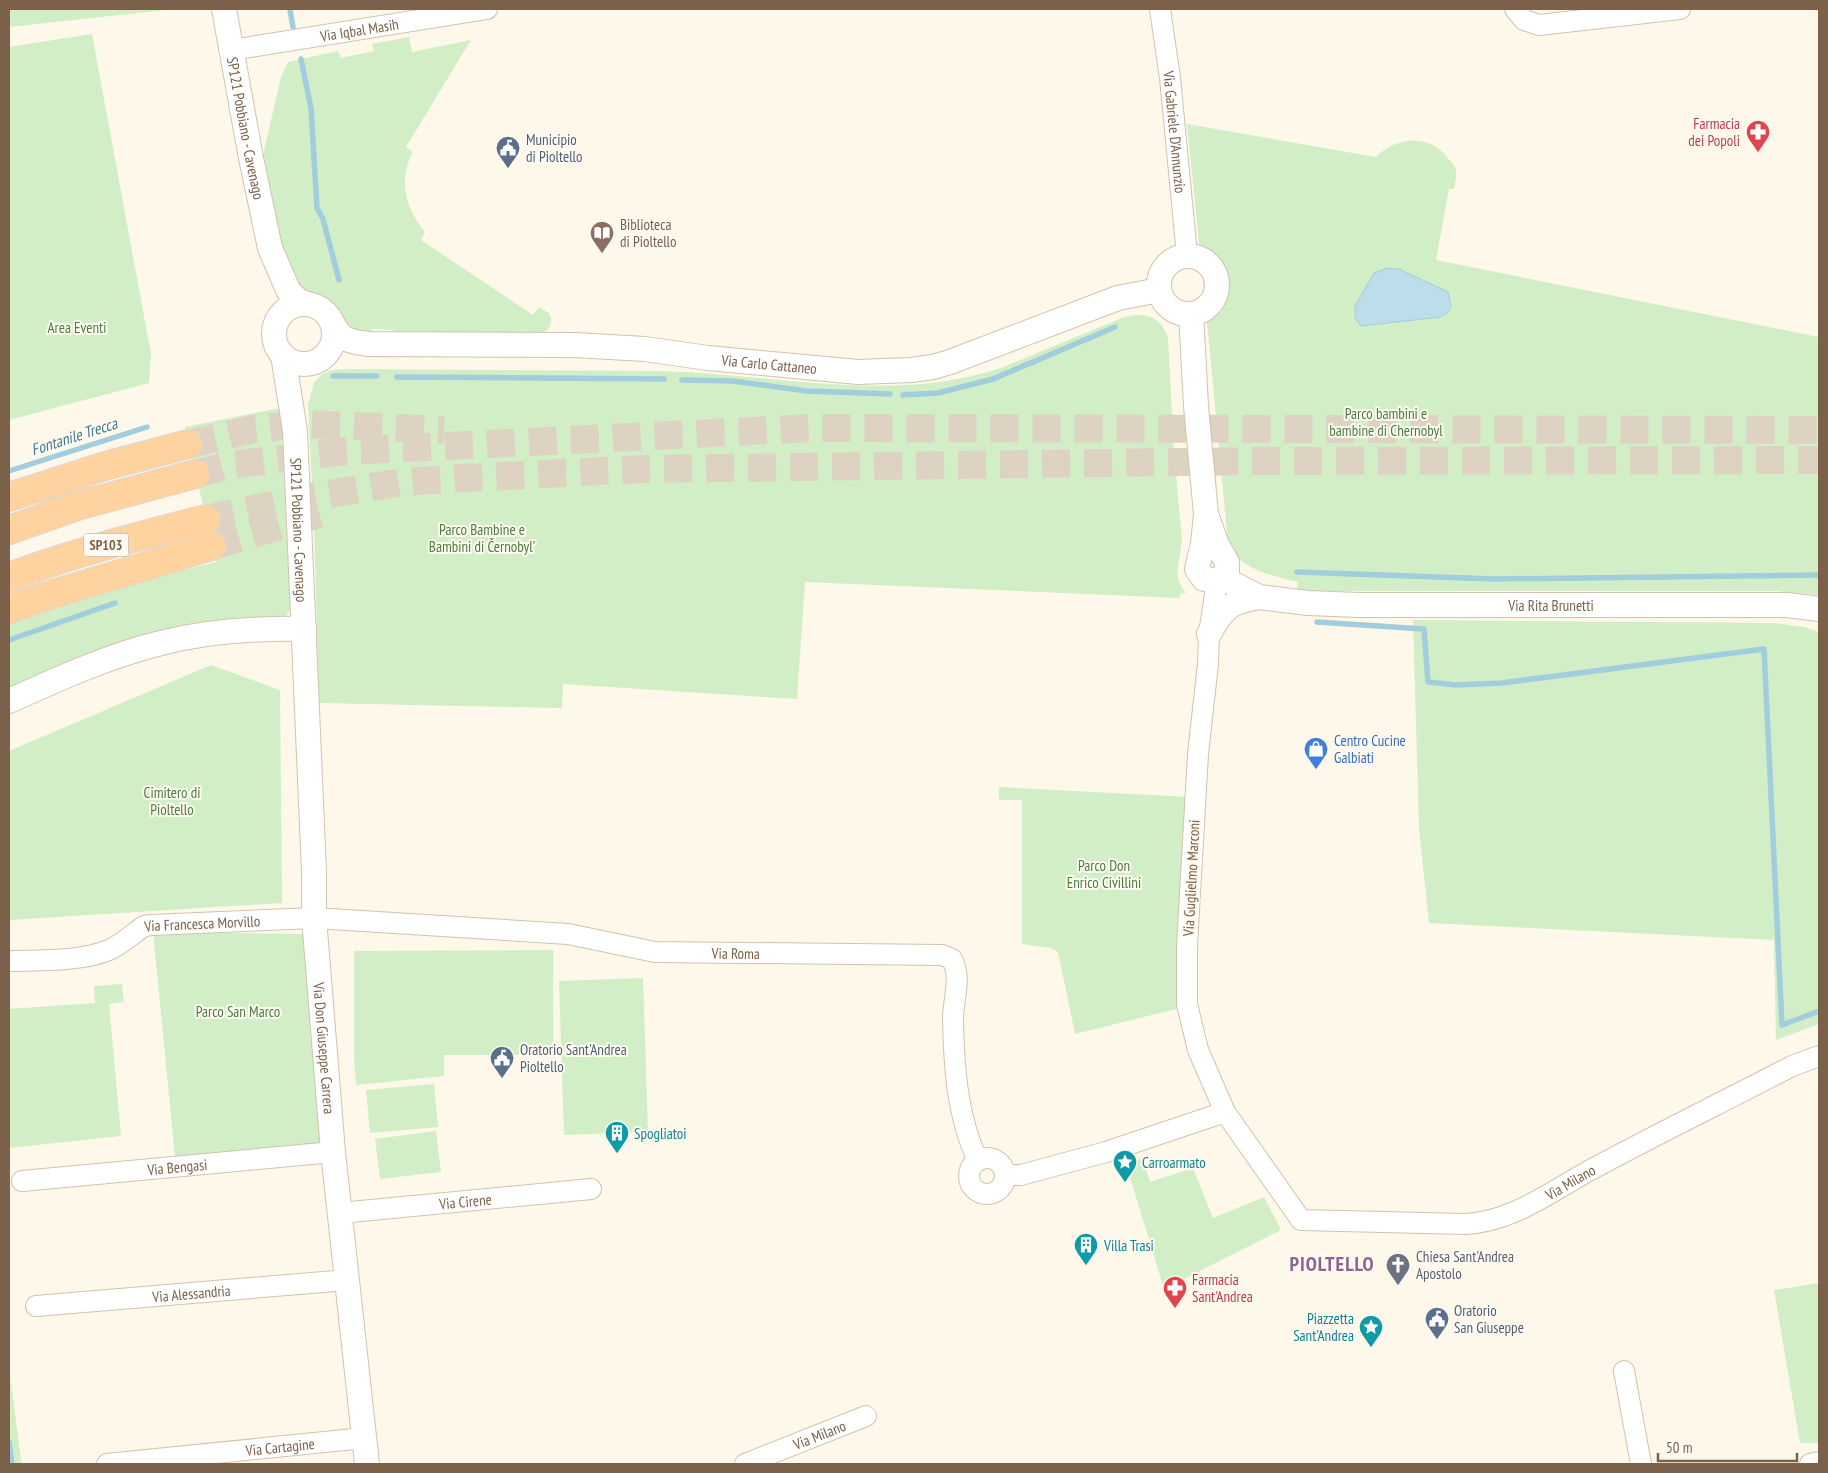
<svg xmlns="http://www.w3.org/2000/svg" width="1828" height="1473" viewBox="0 0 1828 1473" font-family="'PT Sans Narrow',sans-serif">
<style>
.green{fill:#d2eec6}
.water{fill:#bcdeea;stroke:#a1cddd}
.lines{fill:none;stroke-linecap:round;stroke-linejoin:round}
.stream{stroke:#a1cddd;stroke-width:5.5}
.trunk-tunnel{stroke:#ded2c2;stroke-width:28;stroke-dasharray:28 14;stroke-linecap:butt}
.minor-casing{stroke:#d2c2ae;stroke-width:22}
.tertiary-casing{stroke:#d2c2ae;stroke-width:26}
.trunk-casing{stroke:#ddd6d0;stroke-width:30}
.minor{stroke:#fff;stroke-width:20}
.tertiary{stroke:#fff;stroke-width:24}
.trunk{stroke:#fed39f;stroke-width:28}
.labels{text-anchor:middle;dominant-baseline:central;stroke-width:4;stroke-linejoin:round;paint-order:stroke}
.shield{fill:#fffbf2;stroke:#a38f7c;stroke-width:1}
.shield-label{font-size:14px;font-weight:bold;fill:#7c614a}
.street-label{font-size:15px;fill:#7c614a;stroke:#fffbf2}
.health-label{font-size:15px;fill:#be3a42;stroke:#fffbf2;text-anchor:end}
.service-label{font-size:15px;fill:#4e5e75;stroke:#fffbf2;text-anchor:start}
.education-label{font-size:15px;fill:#785e54;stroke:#fffbf2;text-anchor:start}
.park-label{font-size:15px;fill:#4a7c3e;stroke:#fffbf2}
.shop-label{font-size:15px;fill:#366cbe;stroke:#fffbf2;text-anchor:start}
.culture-label{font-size:15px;fill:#0d838f;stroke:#fffbf2;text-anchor:start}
.worship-label{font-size:15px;fill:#5b616d;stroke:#fffbf2;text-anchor:start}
.water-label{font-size:16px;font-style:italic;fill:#417b90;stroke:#fffbf2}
.district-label{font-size:20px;font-weight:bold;letter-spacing:1px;fill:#8c6397;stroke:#fffbf2}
</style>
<rect width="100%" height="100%" fill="#fef8ea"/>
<!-- green -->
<path class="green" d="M 9,9 L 175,9 L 9,27 Z
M 92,34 L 151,354 L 149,383 L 9,420 L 9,47 Z
M 409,37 L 412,52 L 471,40 L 406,147 L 413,152 C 398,179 405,209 425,232 L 421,240 L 533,315 L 539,307 L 549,313 C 554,322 550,330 541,334 L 398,333 L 392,330 L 372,329 L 367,338 L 351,338 L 324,305 L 303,298 L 282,260 L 263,155 L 281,77 L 288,62 L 338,51 L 341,58 L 374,51 L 372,44 Z
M 1187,124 L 1376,157 C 1396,137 1428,133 1447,157 C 1450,161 1455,165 1456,170 C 1457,175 1455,184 1454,189 L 1449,189 L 1436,260 L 1819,337 L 1819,595 L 1776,591 L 1314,591 L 1297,589 L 1298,582 C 1278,577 1251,572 1236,556 C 1231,551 1228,542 1224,536 L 1227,533 L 1208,332 Z
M 1135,315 C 1151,314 1163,321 1168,338 L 1174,451 L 1182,541 L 1177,573 L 1180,584 L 1186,593 L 1181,593 L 1179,598 L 805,582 L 797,699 L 563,684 L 562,708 L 319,703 L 314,528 L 308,404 L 314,383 L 321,375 L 331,370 L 351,369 L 657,371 C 773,373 888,405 1001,368 L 1124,317 Z
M 280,408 L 291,609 L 285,617 L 9,694 L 9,623 C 77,599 146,579 216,562 L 185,427 Z
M 1413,620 L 1774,623 L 1804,627 L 1819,632 L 1819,1024 L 1776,1040 L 1774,940 L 1429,923 L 1419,829 Z
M 211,665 L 280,690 L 282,903 L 9,920 L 9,751 Z
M 999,787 L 1190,797 L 1180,1008 L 1075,1034 L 1058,952 L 1051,948 L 1022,944 L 1022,800 L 999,800 Z
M 153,932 L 307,934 L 326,1144 L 175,1157 Z
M 553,950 L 553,1055 L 444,1055 L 444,1076 L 356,1085 L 354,1056 L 354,951 Z
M 643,978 L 648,1132 L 564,1135 L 559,981 Z
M 122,984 L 124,1002 L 109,1004 L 121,1136 L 9,1148 L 9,1009 L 95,1003 L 94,986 Z
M 434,1084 L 438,1127 L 370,1133 L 366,1090 Z
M 436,1131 L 441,1172 L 380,1179 L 375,1139 Z
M 1143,1158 L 1150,1182 L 1193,1168 L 1213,1218 L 1264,1197 L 1281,1230 L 1164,1289 L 1126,1164 Z
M 1819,1283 L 1819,1443 L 1800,1443 L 1774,1290 Z
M 9,1367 L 21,1460 L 22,1464 L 9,1464 Z"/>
<!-- water -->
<path class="water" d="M 1388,268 L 1399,269 L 1448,292 L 1451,307 L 1447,313 L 1440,317 L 1361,326 L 1355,318 L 1355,306 L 1374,273 Z"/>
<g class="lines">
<!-- stream -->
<path class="stream" d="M 290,10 L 293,27
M 301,59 L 311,108 L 317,208 L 323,219 L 339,280
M 333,376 L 377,376
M 397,377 L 664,379
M 682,380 L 733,381 L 807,391 L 890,394
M 903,395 L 938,393 L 993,379 L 1115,327
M 9,471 L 147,427
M 1297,572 L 1494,579 L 1819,575
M 1317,622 L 1424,629 L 1428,682 L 1456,685 L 1502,683 L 1764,649 L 1782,1025 L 1819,1011
M 9,640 L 115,603
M 9,1442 L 12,1464"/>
<!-- trunk-tunnel -->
<path class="trunk-tunnel" d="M 188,444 L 254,429 L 306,424 L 444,430
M 195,474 L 230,465 L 345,451 L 813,428 L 1819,430
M 206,519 L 309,497 L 403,482 L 462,478 L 643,469 L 1259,461 L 1819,460
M 212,546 L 323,513"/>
<defs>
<g id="minor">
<path id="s1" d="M 1160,9 L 1170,78 L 1187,255"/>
<path d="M 1515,9 L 1524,20 L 1539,25 L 1680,9"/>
<path id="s2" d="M 232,50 L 487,9"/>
<path id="s3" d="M 1217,581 L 1209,634 L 1208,664 L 1198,754 L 1187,946 L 1187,1004 L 1198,1050 L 1225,1112 L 1301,1220 L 1465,1224 C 1514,1222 1554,1189 1596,1167 C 1661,1132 1727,1100 1792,1066 L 1819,1056"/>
<path id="s4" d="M 9,961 C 39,960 80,962 109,950 C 121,945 133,934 144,926 L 151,925 L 314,918 L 568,934 L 655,952 L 942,955 L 952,959 C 962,978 953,999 953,1019 C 954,1067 957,1117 978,1161"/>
<circle cx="987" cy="1176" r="18"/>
<path d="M 1005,1175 L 1021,1175 L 1106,1152 L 1225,1112"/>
<path id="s5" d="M 22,1181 L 333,1152"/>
<path id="s6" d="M 340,1213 L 591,1189"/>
<path id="s7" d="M 36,1306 L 347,1280"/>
<path d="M 1624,1371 L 1641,1464"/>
<path id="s8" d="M 107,1464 L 364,1438"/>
<path id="s9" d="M 745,1464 L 866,1416"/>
<path d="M 1810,1464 L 1819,1462"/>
</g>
<g id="tertiary">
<path id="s10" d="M 224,9 L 251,158 L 270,248 L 289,292 L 299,301 L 307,304"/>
<circle cx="1188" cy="285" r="29"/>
<circle cx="304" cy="334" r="30"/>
<path d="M 1191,314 L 1196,406 L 1206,514 L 1217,545 L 1227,562 L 1227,572 L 1224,576 L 1214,581 L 1204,579 L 1197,569 L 1203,544 L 1206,514"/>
<path id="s11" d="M 333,324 C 342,341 349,341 368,344 L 575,345 L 645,349 L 708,358 L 858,372 L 911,370 L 933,367 L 950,362 L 1118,298 L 1159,290"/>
<path id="s12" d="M 283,355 L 295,431 L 314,872 L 314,918 L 333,1152 L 367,1464"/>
<path id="s13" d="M 1222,578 L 1259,597 L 1308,603 L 1359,605 L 1787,605 L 1819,609"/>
<path d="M 1209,634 C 1223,608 1230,602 1259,597"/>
<path d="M 9,701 C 58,679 108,656 161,643 C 208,631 256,628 304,629"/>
</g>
<path id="trunk" d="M 9,497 L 105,466 L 188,444
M 9,530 L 77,506 L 195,474
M 9,577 C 73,553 139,536 206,519
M 9,609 L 46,596 L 212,546"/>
</defs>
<!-- minor casing -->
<use href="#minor" class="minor-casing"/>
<!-- tertiary casing -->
<use href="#tertiary" class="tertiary-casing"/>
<!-- trunk casing -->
<use href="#trunk" class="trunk-casing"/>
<!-- minor -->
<use href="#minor" class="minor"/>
<!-- tertiary -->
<use href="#tertiary" class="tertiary"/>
<!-- trunk -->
<use href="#trunk" class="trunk"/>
</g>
<!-- icons -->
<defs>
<symbol id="pharmacy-pin" viewBox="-11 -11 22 30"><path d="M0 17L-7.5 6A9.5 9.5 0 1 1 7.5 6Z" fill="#e0444e" stroke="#fffbf2"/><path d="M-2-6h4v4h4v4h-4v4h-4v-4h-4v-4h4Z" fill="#fff"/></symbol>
<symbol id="civic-pin" viewBox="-11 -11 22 30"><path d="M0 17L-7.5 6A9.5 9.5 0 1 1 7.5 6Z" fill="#5c6f8a" stroke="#fffbf2"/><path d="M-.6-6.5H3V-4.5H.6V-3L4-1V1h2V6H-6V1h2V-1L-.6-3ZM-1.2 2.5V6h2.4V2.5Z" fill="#fff"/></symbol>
<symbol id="library-pin" viewBox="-11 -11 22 30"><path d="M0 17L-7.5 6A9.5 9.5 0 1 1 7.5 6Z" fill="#8d6e63" stroke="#fffbf2"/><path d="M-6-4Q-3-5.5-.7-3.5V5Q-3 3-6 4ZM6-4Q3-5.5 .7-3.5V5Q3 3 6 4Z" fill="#fff"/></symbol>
<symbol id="shop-pin" viewBox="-11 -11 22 30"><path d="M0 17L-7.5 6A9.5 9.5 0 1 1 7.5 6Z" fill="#3f7fe0" stroke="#fffbf2"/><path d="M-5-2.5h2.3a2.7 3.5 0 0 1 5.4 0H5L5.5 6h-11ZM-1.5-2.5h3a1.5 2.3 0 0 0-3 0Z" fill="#fff"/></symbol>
<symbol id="building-pin" viewBox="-11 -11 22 30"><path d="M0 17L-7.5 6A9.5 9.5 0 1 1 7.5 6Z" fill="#0f9aa8" stroke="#fffbf2"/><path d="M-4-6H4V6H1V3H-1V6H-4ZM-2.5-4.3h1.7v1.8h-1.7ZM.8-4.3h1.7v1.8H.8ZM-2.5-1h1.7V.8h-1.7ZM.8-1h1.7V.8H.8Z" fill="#fff"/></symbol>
<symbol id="sight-pin" viewBox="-11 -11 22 30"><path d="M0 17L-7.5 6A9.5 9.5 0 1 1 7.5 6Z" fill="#0f9aa8" stroke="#fffbf2"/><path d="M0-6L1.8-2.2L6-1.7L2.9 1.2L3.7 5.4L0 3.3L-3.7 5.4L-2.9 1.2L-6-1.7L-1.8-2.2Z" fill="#fff"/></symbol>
<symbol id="church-pin" viewBox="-11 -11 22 30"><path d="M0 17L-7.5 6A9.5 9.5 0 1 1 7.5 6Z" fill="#6b7280" stroke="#fffbf2"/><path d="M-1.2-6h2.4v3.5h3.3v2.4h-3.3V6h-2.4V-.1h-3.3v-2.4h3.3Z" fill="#fff"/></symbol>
</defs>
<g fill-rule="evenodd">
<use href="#pharmacy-pin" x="1744" y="118" width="28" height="38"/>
<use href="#civic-pin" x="494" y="134" width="28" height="38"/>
<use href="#library-pin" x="588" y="219" width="28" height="38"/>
<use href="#shop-pin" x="1302" y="735" width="28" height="38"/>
<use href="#civic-pin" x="488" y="1044" width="28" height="38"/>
<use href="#building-pin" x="603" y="1119" width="28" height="38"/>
<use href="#sight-pin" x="1111" y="1148" width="28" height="38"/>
<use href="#building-pin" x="1072" y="1231" width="28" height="38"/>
<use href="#church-pin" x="1384" y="1251" width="28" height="38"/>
<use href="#pharmacy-pin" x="1161" y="1274" width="28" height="38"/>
<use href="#civic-pin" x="1423" y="1305" width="28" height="38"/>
<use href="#sight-pin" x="1357" y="1313" width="28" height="38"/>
</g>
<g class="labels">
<!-- shield labels -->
<rect class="shield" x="83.5" y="533.5" width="45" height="23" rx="4"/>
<g class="shield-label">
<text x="106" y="545">SP103</text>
</g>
<!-- street labels -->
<g class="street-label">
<text stroke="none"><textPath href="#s2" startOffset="129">Via Iqbal Masih</textPath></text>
<text stroke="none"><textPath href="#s10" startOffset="121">SP121 Pobbiano - Cavenago</textPath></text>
<text stroke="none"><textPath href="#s1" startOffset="124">Via Gabriele D'Annunzio</textPath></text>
<text stroke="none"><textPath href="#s11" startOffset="445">Via Carlo Cattaneo</textPath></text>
<text stroke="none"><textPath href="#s12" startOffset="176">SP121 Pobbiano - Cavenago</textPath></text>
<text stroke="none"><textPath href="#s13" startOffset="334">Via Rita Brunetti</textPath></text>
<text transform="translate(1191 878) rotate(-87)">Via Guglielmo Marconi</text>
<text stroke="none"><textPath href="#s4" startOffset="202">Via Francesca Morvillo</textPath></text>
<text stroke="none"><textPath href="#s4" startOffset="738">Via Roma</textPath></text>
<text stroke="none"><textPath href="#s12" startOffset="695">Via Don Giuseppe Carrera</textPath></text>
<text stroke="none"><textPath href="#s5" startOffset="156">Via Bengasi</textPath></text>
<text stroke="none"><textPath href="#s3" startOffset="950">Via Milano</textPath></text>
<text stroke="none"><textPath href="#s6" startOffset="126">Via Cirene</textPath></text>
<text stroke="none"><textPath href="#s7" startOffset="156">Via Alessandria</textPath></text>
<text stroke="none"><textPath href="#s9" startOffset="80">Via Milano</textPath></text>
<text stroke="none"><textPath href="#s8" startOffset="174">Via Cartagine</textPath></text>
</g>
<!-- health labels -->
<g class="health-label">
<text x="1740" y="123">Farmacia<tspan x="1740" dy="17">dei Popoli</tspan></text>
<text x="1192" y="1279" text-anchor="start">Farmacia<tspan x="1192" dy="17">Sant'Andrea</tspan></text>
</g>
<!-- service labels -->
<g class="service-label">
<text x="526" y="139">Municipio<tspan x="526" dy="17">di Pioltello</tspan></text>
<text x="520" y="1049">Oratorio Sant'Andrea<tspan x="520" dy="17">Pioltello</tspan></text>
<text x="1454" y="1310">Oratorio<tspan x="1454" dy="17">San Giuseppe</tspan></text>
</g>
<!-- education labels -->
<g class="education-label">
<text x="620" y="224">Biblioteca<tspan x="620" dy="17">di Pioltello</tspan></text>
</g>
<!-- park labels -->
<g class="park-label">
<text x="77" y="327">Area Eventi</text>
<text x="1386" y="413">Parco bambini e<tspan x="1386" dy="17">bambine di Chernobyl</tspan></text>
<text x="482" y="529">Parco Bambine e<tspan x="482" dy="17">Bambini di Černobyl’</tspan></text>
<text x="172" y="792">Cimitero di<tspan x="172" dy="17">Pioltello</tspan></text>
<text x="1104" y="865">Parco Don<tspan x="1104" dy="17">Enrico Civillini</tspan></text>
<text x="238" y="1011">Parco San Marco</text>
</g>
<!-- shop labels -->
<g class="shop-label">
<text x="1334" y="740">Centro Cucine<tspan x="1334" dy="17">Galbiati</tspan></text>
</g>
<!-- culture labels -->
<g class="culture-label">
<text x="634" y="1133">Spogliatoi</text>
<text x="1142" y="1162">Carroarmato</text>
<text x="1104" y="1245">Villa Trasi</text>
<text x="1354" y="1318" text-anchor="end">Piazzetta<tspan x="1354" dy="17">Sant'Andrea</tspan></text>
</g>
<!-- worship labels -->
<g class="worship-label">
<text x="1416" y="1256">Chiesa Sant'Andrea<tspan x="1416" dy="17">Apostolo</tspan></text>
</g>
<!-- water labels -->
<g class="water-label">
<text transform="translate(74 436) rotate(-18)">Fontanile Trecca</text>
</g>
<!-- district labels -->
<g class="district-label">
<text x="1332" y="1264">PIOLTELLO</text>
</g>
</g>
<!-- border -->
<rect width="1828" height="1473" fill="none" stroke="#7c614a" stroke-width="20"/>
<!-- scale -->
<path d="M1658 1453v8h139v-8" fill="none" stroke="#7c614a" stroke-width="2.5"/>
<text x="1666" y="1453" font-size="15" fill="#7c614a" stroke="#fffbf2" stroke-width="4" paint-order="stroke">50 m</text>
</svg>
